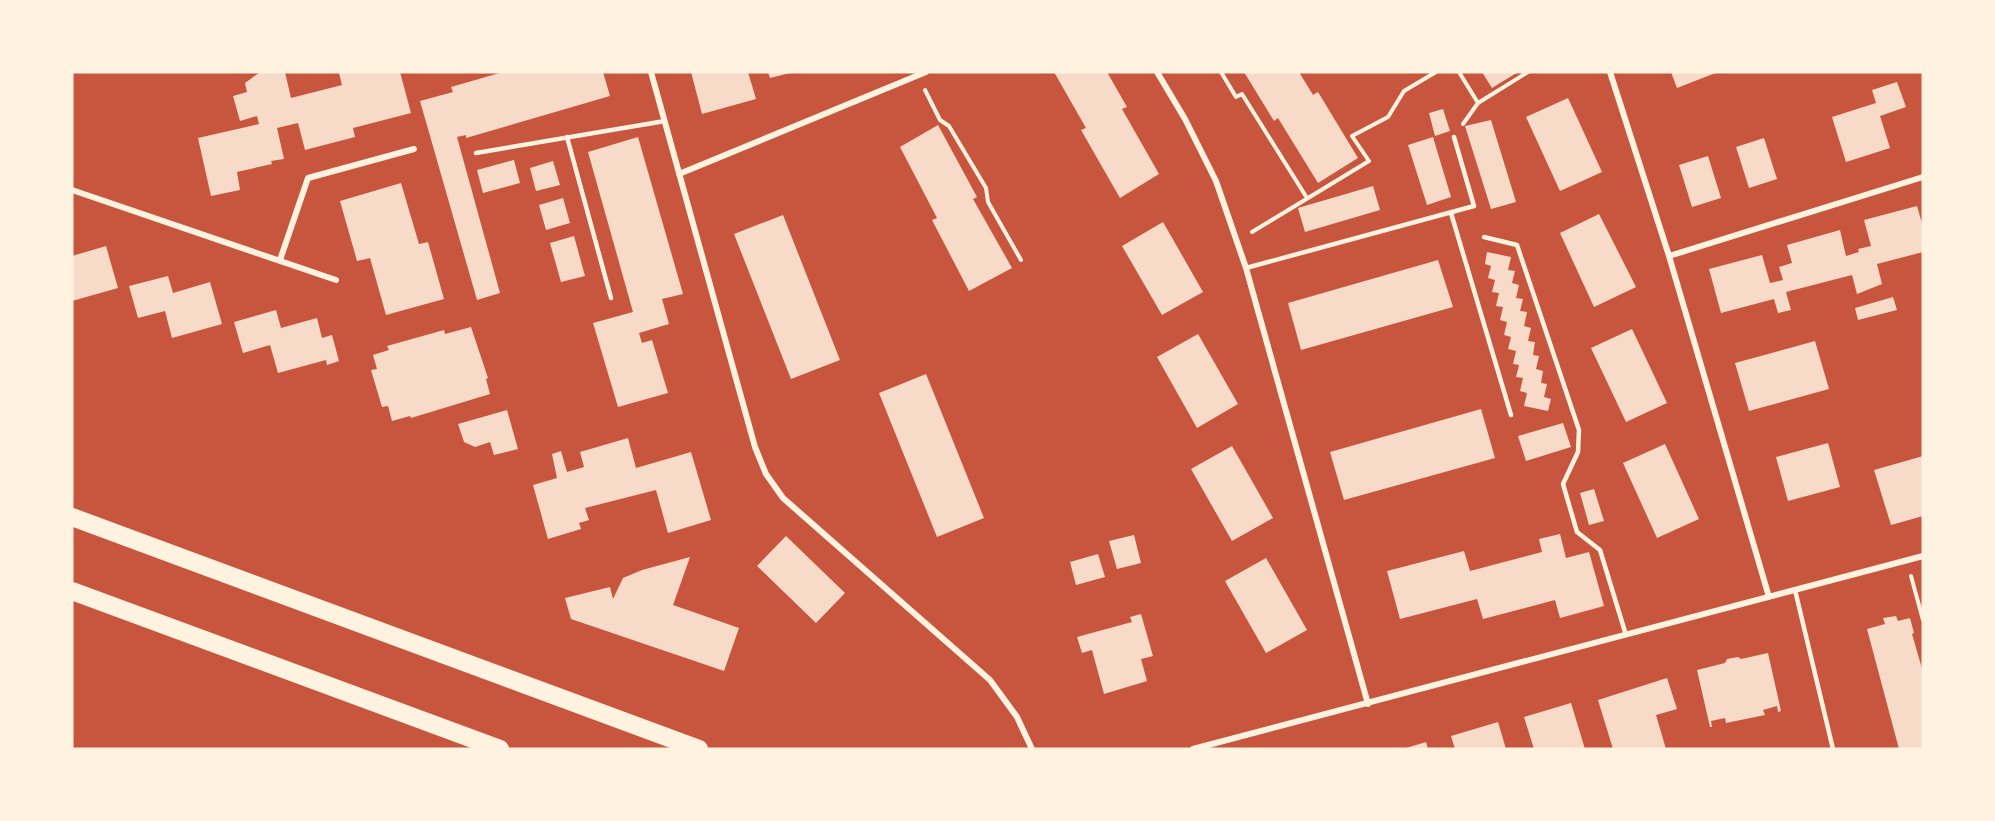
<svg xmlns="http://www.w3.org/2000/svg" width="1995" height="821" viewBox="0 0 1995 821" font-family="Barlow,sans-serif">
<style>
.building{fill:#f7dbc8}
.lines{fill:none;stroke-linecap:round;stroke-linejoin:round}
.path{stroke:#fff3e0;stroke-width:4}
.service{stroke:#fff3e0;stroke-width:4.5}
.minor{stroke:#fff3e0;stroke-width:6}
.motorway{stroke:#fff3e0;stroke-width:18}
</style>
<rect width="100%" height="100%" fill="#c8553d"/>
<!-- building -->
<path class="building" d="M 260,72 L 285,72 L 291,98 L 342,85 L 339,73 L 344,72 L 400,72 L 411,113 L 353,128 L 355,137 L 305,150 L 298,123 L 277,128 L 284,159 L 271,161 L 272,164 L 237,172 L 240,190 L 211,196 L 198,138 L 259,124 L 257,116 L 240,121 L 233,96 L 247,92 L 245,83 Z
M 503,72 L 603,72 L 610,96 L 466,138 L 466,135 L 457,137 L 500,293 L 477,300 L 420,101 L 453,92 L 451,87 Z
M 691,72 L 748,72 L 756,99 L 702,114 Z
M 768,72 L 790,72 L 790,73 L 770,78 Z
M 1054,72 L 1107,72 L 1127,107 L 1122,109 L 1159,174 L 1120,198 L 1081,130 L 1086,128 Z
M 1244,72 L 1299,72 L 1313,95 L 1318,92 L 1358,158 L 1318,183 L 1278,118 L 1274,121 Z
M 1482,72 L 1518,72 L 1492,88 Z
M 1671,72 L 1718,72 L 1677,88 Z
M 1897,82 L 1906,107 L 1880,116 L 1890,148 L 1846,162 L 1832,117 L 1876,103 L 1872,90 Z
M 1568,98 L 1602,172 L 1560,191 L 1526,117 Z
M 1443,109 L 1450,131 L 1435,136 L 1429,113 Z
M 1491,120 L 1516,202 L 1491,209 L 1465,126 Z
M 938,125 L 977,197 L 973,199 L 1012,268 L 969,291 L 932,220 L 937,218 L 900,147 Z
M 638,137 L 683,294 L 662,299 L 669,324 L 639,333 L 642,343 L 652,340 L 668,393 L 618,407 L 593,323 L 633,312 L 588,152 Z
M 1433,137 L 1451,197 L 1427,205 L 1408,145 Z
M 1764,138 L 1777,179 L 1749,188 L 1736,147 Z
M 1708,156 L 1721,198 L 1692,207 L 1679,165 Z
M 514,160 L 520,183 L 483,193 L 477,170 Z
M 553,161 L 560,185 L 536,191 L 530,168 Z
M 401,183 L 419,244 L 428,242 L 444,299 L 386,315 L 370,258 L 357,261 L 340,201 Z
M 1373,186 L 1380,210 L 1305,232 L 1298,208 Z
M 563,198 L 570,223 L 546,230 L 539,205 Z
M 1917,206 L 1923,227 L 1923,252 L 1877,264 L 1882,284 L 1857,294 L 1852,275 L 1786,292 L 1791,310 L 1778,313 L 1774,299 L 1721,313 L 1709,269 L 1762,255 L 1770,283 L 1783,280 L 1779,267 L 1792,263 L 1787,245 L 1840,230 L 1846,256 L 1859,252 L 1858,249 L 1871,246 L 1864,220 Z
M 1599,214 L 1636,287 L 1594,307 L 1560,233 Z
M 783,215 L 840,360 L 791,379 L 734,234 Z
M 1163,222 L 1203,292 L 1162,315 L 1122,246 Z
M 574,236 L 585,276 L 561,282 L 550,243 Z
M 106,246 L 118,288 L 72,301 L 72,256 Z
M 1487,252 L 1511,257 L 1508,270 L 1515,271 L 1512,283 L 1519,285 L 1516,298 L 1523,299 L 1520,311 L 1527,312 L 1524,326 L 1531,328 L 1528,341 L 1535,342 L 1533,355 L 1539,356 L 1536,369 L 1543,371 L 1541,383 L 1547,384 L 1544,397 L 1551,399 L 1548,411 L 1524,406 L 1527,393 L 1520,391 L 1523,378 L 1516,377 L 1519,365 L 1513,364 L 1516,351 L 1508,349 L 1511,337 L 1504,335 L 1507,322 L 1500,320 L 1503,307 L 1496,306 L 1499,293 L 1492,292 L 1495,280 L 1488,278 L 1491,266 L 1485,264 Z
M 1438,260 L 1453,307 L 1301,350 L 1288,303 Z
M 168,276 L 173,293 L 210,282 L 222,324 L 172,338 L 165,311 L 138,318 L 129,286 Z
M 1893,297 L 1897,310 L 1858,320 L 1855,308 Z
M 276,310 L 281,328 L 317,318 L 322,338 L 332,335 L 339,361 L 327,365 L 326,360 L 278,373 L 270,345 L 243,353 L 234,322 Z
M 471,327 L 488,378 L 486,379 L 490,394 L 411,418 L 410,416 L 392,421 L 388,406 L 382,407 L 371,370 L 377,369 L 373,355 L 389,350 L 387,346 L 444,330 L 445,334 Z
M 1632,329 L 1667,403 L 1626,422 L 1591,348 Z
M 1198,334 L 1238,404 L 1197,428 L 1157,357 Z
M 1815,341 L 1829,389 L 1749,411 L 1735,363 Z
M 926,374 L 984,518 L 937,537 L 879,393 Z
M 1481,409 L 1495,458 L 1344,500 L 1330,452 Z
M 507,410 L 518,449 L 494,455 L 490,442 L 475,447 L 464,442 L 458,424 Z
M 1563,423 L 1571,447 L 1526,461 L 1518,436 Z
M 628,438 L 636,468 L 691,452 L 711,520 L 668,533 L 656,490 L 585,508 L 589,520 L 579,523 L 581,529 L 548,539 L 533,485 L 557,478 L 552,454 L 561,451 L 567,472 L 584,467 L 580,452 Z
M 1828,443 L 1840,487 L 1788,501 L 1776,457 Z
M 1665,444 L 1699,519 L 1657,538 L 1623,463 Z
M 1232,446 L 1273,518 L 1232,541 L 1191,469 Z
M 1923,456 L 1923,516 L 1891,525 L 1874,470 Z
M 1594,489 L 1604,521 L 1589,525 L 1580,493 Z
M 1560,534 L 1566,558 L 1589,552 L 1604,606 L 1560,618 L 1555,600 L 1483,619 L 1477,599 L 1400,619 L 1387,571 L 1464,551 L 1470,571 L 1542,552 L 1539,539 Z
M 1134,535 L 1141,563 L 1117,569 L 1109,541 Z
M 786,536 L 845,593 L 816,623 L 757,566 Z
M 1098,554 L 1105,577 L 1076,585 L 1070,562 Z
M 690,557 L 673,605 L 739,628 L 724,671 L 571,619 L 565,598 L 610,587 L 613,599 L 623,578 L 642,570 Z
M 1266,558 L 1307,630 L 1266,653 L 1225,581 Z
M 1141,614 L 1153,656 L 1141,659 L 1147,681 L 1104,694 L 1092,650 L 1082,653 L 1077,637 L 1132,622 L 1130,617 Z
M 1896,616 L 1898,621 L 1910,618 L 1914,633 L 1912,634 L 1923,672 L 1923,749 L 1899,749 L 1867,629 L 1885,624 L 1883,618 Z
M 1768,653 L 1781,711 L 1778,712 L 1777,706 L 1763,710 L 1765,715 L 1726,723 L 1725,718 L 1711,721 L 1712,727 L 1710,727 L 1697,670 L 1725,663 L 1727,659 L 1738,657 L 1741,659 Z
M 1667,678 L 1677,709 L 1656,715 L 1666,749 L 1613,749 L 1598,700 Z
M 1571,703 L 1585,749 L 1534,749 L 1524,717 Z
M 1498,722 L 1506,749 L 1455,749 L 1451,736 Z
M 1426,742 L 1428,749 L 1407,749 L 1406,748 Z"/>
<g class="lines">
<!-- path -->
<path class="path" d="M 1221,72 L 1236,97 L 1242,94 L 1307,198
M 1459,72 L 1478,103 L 1463,124
M 925,90 L 940,120 L 949,126 L 986,188 L 988,202 L 1021,260
M 1478,103 L 1528,72
M 1252,232 L 1369,161 L 1352,136 L 1388,117 L 1404,91 L 1436,72
M 1911,576 L 1923,620"/>
<!-- service -->
<path class="service" d="M 567,137 L 611,298
M 476,153 L 665,121
M 1451,213 L 1511,415
M 1484,237 L 1517,245 L 1579,430 L 1578,452 L 1563,484 L 1577,532 L 1600,550 L 1626,635
M 1246,268 L 1474,206 L 1454,137
M 1795,590 L 1833,749"/>
<!-- minor -->
<path class="minor" d="M 651,72 L 755,447 L 766,474 L 783,498 L 990,680 L 1017,717 L 1032,749
M 1157,72 L 1185,119 L 1216,181 L 1246,268 L 1368,704
M 1610,72 L 1669,256 L 1769,597
M 679,174 L 926,72
M 72,190 L 336,280
M 1669,256 L 1923,177
M 280,260 L 308,178 L 414,149
M 1193,749 L 1923,556"/>
<!-- motorway -->
<path class="motorway" d="M 72,517 L 699,749
M 72,591 L 500,749"/>
</g>
<!-- border -->
<rect width="1995" height="821" fill="none" stroke="#fff3e0" stroke-width="147"/>
</svg>
